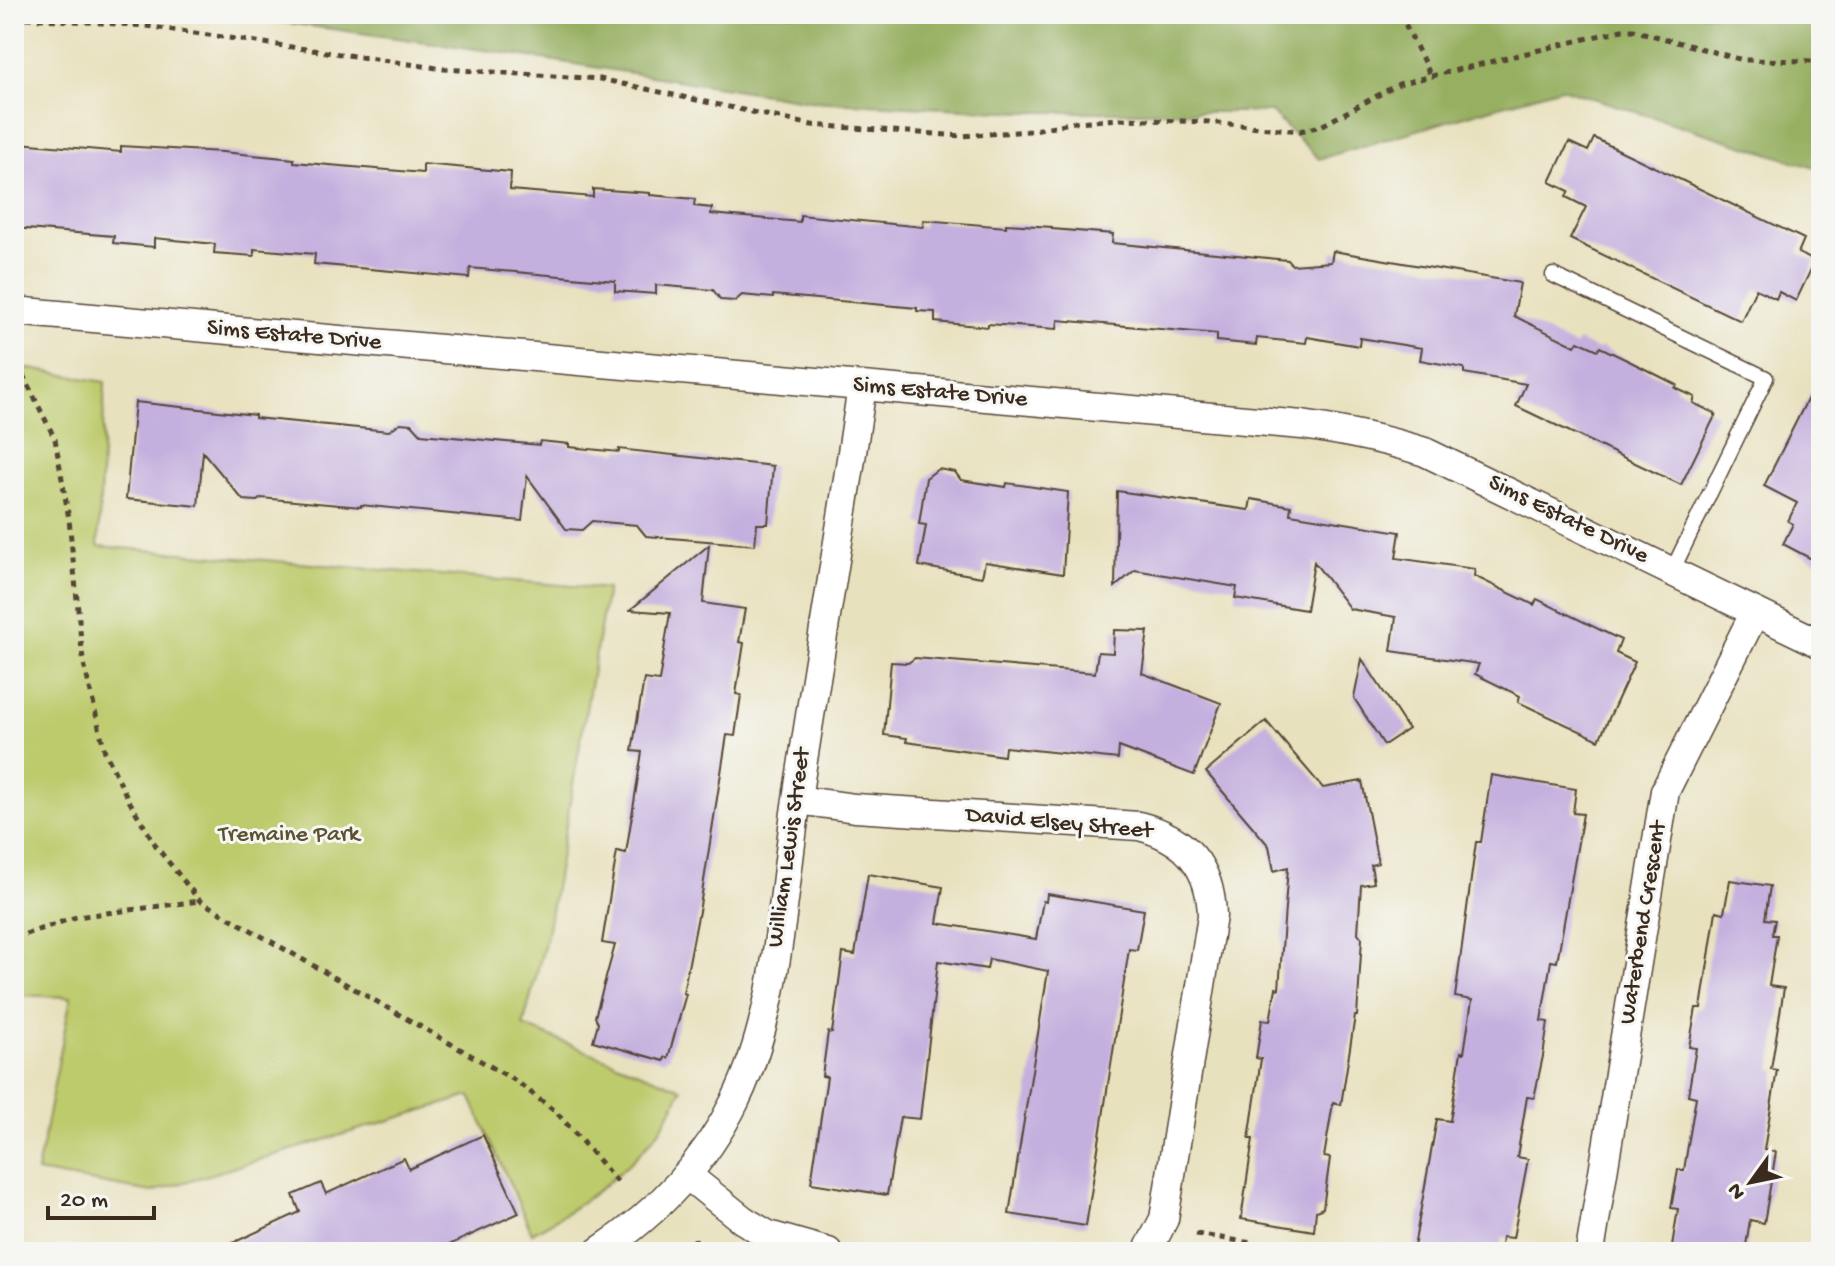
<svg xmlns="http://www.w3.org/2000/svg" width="1835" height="1266" viewBox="0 0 1835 1266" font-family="'Gochi Hand',sans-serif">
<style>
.green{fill:#becb6d;stroke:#7c7a46;stroke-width:2}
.forest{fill:#96af60;stroke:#686c3f;stroke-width:2}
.building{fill:#c4b0de}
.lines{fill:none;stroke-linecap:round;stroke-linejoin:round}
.lane-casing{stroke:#554536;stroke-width:17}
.street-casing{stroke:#554536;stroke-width:31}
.path{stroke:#554536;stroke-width:5;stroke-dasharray:6 6;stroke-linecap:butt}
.lane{stroke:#fff;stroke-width:14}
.street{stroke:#fff;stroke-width:28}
.labels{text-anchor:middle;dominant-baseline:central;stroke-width:6;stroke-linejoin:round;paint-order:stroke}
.street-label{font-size:24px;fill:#3b2a1e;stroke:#f6f6f2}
.park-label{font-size:24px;fill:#5c5232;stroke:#f6f6f2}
</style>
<rect width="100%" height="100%" fill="#f6f6f2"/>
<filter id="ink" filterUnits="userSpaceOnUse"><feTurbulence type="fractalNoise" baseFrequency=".0125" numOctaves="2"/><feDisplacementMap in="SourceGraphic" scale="16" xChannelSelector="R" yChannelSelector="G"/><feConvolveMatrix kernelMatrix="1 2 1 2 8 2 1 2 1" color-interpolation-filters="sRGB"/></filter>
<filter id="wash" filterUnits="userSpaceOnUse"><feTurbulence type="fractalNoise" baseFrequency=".006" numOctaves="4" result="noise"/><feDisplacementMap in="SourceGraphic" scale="32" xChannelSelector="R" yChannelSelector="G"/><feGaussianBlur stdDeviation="1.8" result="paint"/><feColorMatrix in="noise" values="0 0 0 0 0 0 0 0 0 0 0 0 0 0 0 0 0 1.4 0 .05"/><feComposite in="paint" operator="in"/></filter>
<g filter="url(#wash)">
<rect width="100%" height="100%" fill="#e8e1be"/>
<!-- green -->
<path class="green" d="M 14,366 L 105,382 L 98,546 L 607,589 L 547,934 L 523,1026 L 682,1089 C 673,1105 666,1124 654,1137 C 622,1176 576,1209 532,1233 L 470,1096 L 152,1192 L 37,1172 L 71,997 L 14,995 Z"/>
<!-- forest -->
<path class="forest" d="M 223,14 L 1821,14 L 1821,170 L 1561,88 L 1319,159 L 1271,112 L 1022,112 L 810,101 L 498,52 Z"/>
<g id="blocks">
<!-- building -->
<path class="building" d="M 1594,138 L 1804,239 L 1798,253 L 1815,261 L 1796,301 L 1779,292 L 1776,299 L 1756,289 L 1741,321 L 1570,239 L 1586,207 L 1566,197 L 1569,191 L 1550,182 L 1569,142 L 1588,151 Z
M 19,143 L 121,152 L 121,146 L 222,152 L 294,159 L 294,162 L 423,173 L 423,164 L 511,172 L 510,190 L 593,197 L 593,189 L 650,193 L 650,195 L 695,199 L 694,206 L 712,208 L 711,214 L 800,222 L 800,215 L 923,227 L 924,220 L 1006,227 L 1006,224 L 1052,227 L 1052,229 L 1113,234 L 1112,243 L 1288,260 L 1292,265 L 1331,262 L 1333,251 L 1520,283 L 1514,316 L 1575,346 L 1578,341 L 1598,350 L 1600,347 L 1633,363 L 1677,385 L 1675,388 L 1695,397 L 1693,403 L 1716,414 L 1681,485 L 1516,406 L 1526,384 L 1464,373 L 1464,368 L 1420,360 L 1422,348 L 1360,338 L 1359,346 L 1307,337 L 1306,343 L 1257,338 L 1256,345 L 1217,341 L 1217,334 L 1058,320 L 1057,329 L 988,324 L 988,327 L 935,322 L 935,312 L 917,311 L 917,308 L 773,295 L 773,298 L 742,295 L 735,301 L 721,300 L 713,290 L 656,285 L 656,294 L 615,291 L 615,281 L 470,268 L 469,278 L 314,264 L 315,254 L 254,249 L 254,256 L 214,253 L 215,244 L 154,238 L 154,247 L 113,243 L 114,236 L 14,228 Z
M 1821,372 L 1821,564 L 1783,544 L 1793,524 L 1788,521 L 1797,503 L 1764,486 Z
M 135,402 L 255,415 L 255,418 L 389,431 L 400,423 L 412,424 L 421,434 L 539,445 L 540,441 L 569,444 L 569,447 L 619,452 L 619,449 L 773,466 L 768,524 L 757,524 L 755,545 L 646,536 L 637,525 L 592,521 L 582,530 L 566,529 L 527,476 L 522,521 L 361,505 L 361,507 L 261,498 L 257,501 L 243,500 L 203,452 L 198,506 L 126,499 Z
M 938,469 L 955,472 L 961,480 L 1006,487 L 1007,483 L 1068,492 L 1063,574 L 985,562 L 982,577 L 919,566 L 926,525 L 919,524 L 926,478 Z
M 1117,491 L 1249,510 L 1251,499 L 1291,506 L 1290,514 L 1400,532 L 1396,558 L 1475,569 L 1474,576 L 1534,605 L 1537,599 L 1621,640 L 1616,653 L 1635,662 L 1599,740 L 1518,702 L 1520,696 L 1475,674 L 1479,664 L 1391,651 L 1396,617 L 1350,609 L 1314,562 L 1306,610 L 1235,598 L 1237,587 L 1135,570 L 1115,587 Z
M 709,545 L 703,603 L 745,609 L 739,642 L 744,643 L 736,694 L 741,695 L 735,736 L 727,735 L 700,906 L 683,993 L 686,994 L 668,1058 L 665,1057 L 664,1061 L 593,1041 L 598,1023 L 595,1017 L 615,945 L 602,943 L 617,851 L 626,853 L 642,752 L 632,751 L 644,679 L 659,681 L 670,613 L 630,610 Z
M 1114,630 L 1148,631 L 1142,673 L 1221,703 L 1194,775 L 1119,747 L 1118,759 L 1005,747 L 1004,756 L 906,742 L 907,738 L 884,735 L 891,662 L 908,663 L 915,658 L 1095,673 L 1098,652 L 1113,653 Z
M 1362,659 L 1408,729 L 1384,745 L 1354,698 Z
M 1266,721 L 1323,788 L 1362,781 L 1378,863 L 1371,865 L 1374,883 L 1361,885 L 1358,933 L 1362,938 L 1357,1016 L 1355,1016 L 1341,1105 L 1333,1103 L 1324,1157 L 1330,1158 L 1323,1208 L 1316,1211 L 1314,1231 L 1241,1219 L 1253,1139 L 1249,1139 L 1261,1059 L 1256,1058 L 1262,1020 L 1270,1021 L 1276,988 L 1279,989 L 1288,867 L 1274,871 L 1269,846 L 1206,772 Z
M 1491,775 L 1576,789 L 1573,813 L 1583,814 L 1557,962 L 1551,961 L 1541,1021 L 1548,1022 L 1543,1056 L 1534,1098 L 1527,1097 L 1517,1157 L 1528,1159 L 1513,1238 L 1502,1237 L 1500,1252 L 1443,1252 L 1414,1247 L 1437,1119 L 1450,1121 L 1461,1052 L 1464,1053 L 1472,1000 L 1455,997 L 1476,842 L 1481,842 Z
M 868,874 L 943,887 L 937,923 L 1036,939 L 1043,901 L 1046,902 L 1047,894 L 1144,910 L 1137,950 L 1129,949 L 1086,1226 L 1009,1214 L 1048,971 L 989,959 L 987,969 L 938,961 L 920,1119 L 900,1117 L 887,1195 L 811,1183 L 827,1077 L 822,1076 L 828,1032 L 832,1033 L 843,953 L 855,955 Z
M 1730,880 L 1770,886 L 1765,919 L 1775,920 L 1772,935 L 1777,935 L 1769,986 L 1784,988 L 1771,1069 L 1777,1070 L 1764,1150 L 1776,1152 L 1764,1223 L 1750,1220 L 1745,1252 L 1671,1252 L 1678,1209 L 1671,1208 L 1678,1170 L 1684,1170 L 1696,1097 L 1688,1095 L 1696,1048 L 1689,1047 L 1696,1008 L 1701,1008 L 1716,911 L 1724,913 Z
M 483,1135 L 519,1213 L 434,1252 L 213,1252 L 300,1212 L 293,1195 L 321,1183 L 326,1194 L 404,1158 L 409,1169 Z"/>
</g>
</g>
<g filter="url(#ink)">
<use href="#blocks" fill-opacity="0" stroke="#554536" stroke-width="2"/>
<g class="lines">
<defs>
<path id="lane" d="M 1553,275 L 1766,378 L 1672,571"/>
<path id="street" d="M 14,311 L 1302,425 C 1344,431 1384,439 1425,452 L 1821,644
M 797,800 L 855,808 L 1139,826 C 1186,838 1211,867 1212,916 L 1164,1219 L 1147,1252
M 687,1175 L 743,1220 L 768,1235 L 828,1252
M 598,1252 C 656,1214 704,1164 735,1101 C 779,1012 782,897 797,799 C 818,661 842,524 862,386
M 1590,1252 L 1665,791 L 1755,612"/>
</defs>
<!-- lane casing -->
<use href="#lane" class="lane-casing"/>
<!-- street casing -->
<use href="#street" class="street-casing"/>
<!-- path -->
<path class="path" d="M 1400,14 L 1431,76
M 14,17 L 146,26 L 444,69 L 600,79 L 812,125 L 962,136 L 1029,131 L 1075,122 L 1121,119 L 1209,122 L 1300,131 L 1321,126 L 1399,84 L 1622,30 L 1633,30 L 1743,60 L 1821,61
M 14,367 L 21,371 L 55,439 L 69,519 L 83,660 L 105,752 L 128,799 L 158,849 L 200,901 L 516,1081 L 557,1113 L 621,1186
M 14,938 L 76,917 L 199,901
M 1196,1234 L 1308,1252
M 695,1238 L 696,1252"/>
<!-- lane -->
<use href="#lane" class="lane"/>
<!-- street -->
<use href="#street" class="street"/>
</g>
</g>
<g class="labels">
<!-- street labels -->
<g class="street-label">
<text transform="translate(294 336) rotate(5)">Sims Estate Drive</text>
<text transform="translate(940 393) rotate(5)">Sims Estate Drive</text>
<text transform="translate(1568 520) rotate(26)">Sims Estate Drive</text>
<text transform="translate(1059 824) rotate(5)">David Elsey Street</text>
<text transform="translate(790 848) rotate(-82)">William Lewis Street</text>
<text transform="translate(1644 923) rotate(-81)">Waterbend Crescent</text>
</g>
<!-- park labels -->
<g class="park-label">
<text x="289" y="835">Tremaine Park</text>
</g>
</g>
<!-- margin -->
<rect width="1835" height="1266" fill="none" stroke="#f6f6f2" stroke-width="48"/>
<!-- north arrow -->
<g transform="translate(1751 1182) rotate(237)" stroke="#f6f6f2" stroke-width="6" paint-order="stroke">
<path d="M0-6L14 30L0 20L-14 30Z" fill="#3b2a1e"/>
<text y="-12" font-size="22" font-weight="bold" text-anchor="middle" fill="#3b2a1e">N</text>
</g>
<!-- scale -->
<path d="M48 1206v12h106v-12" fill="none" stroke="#3b2a1e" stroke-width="4"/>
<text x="60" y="1206" font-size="24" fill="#3b2a1e" stroke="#f6f6f2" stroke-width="6" paint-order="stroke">20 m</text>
</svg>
